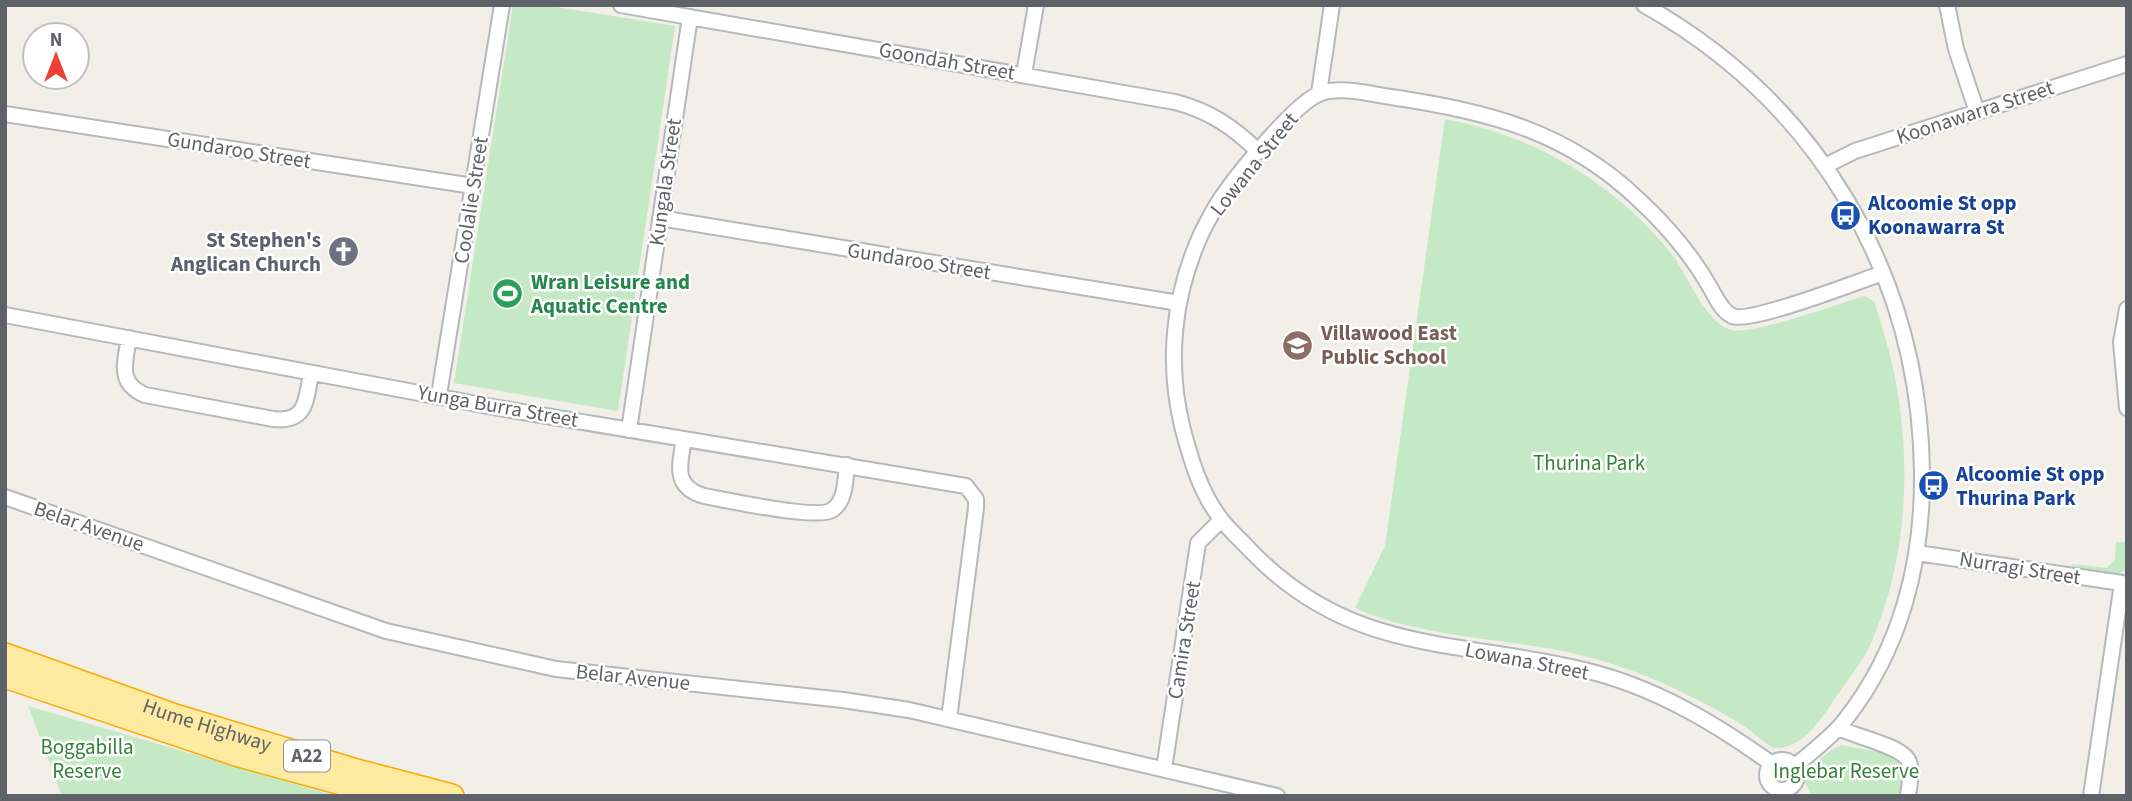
<svg xmlns="http://www.w3.org/2000/svg" width="2132" height="801" viewBox="0 0 2132 801" font-family="'Source Sans 3',sans-serif">
<style>
.green{fill:#c5e8c5}
.lines{fill:none;stroke-linecap:round;stroke-linejoin:round}
.minor-casing{stroke:#b5b8bc;stroke-width:18}
.trunk-casing{stroke:#f9ab00;stroke-width:26}
.minor{stroke:#fff;stroke-width:14}
.trunk{stroke:#feeaa1;stroke-width:23}
.labels{text-anchor:middle;dominant-baseline:central;stroke-width:5;stroke-linejoin:round;paint-order:stroke}
.shield{fill:#fff;stroke:#8f9295;stroke-width:2}
.shield-label{font-size:19px;font-weight:bold;fill:#5f6368}
.street-label{font-size:21px;fill:#5f6368;stroke:#fff}
.transit-label{font-size:21px;font-weight:bold;fill:#164399;stroke:#fff;text-anchor:start}
.worship-label{font-size:21px;font-weight:bold;fill:#5b616d;stroke:#fff;text-anchor:end}
.leisure-label{font-size:21px;font-weight:bold;fill:#27864d;stroke:#fff;text-anchor:start}
.education-label{font-size:21px;font-weight:bold;fill:#785e54;stroke:#fff;text-anchor:start}
.park-label{font-size:21px;fill:#348238;stroke:#fff}
</style>
<rect width="100%" height="100%" fill="#f1efe8"/>
<!-- green -->
<path class="green" d="M 513,5 L 544,5 L 675,26 L 618,411 L 454,383 Z
M 1445,119 C 1535,136 1612,181 1670,252 C 1688,274 1704,322 1731,330 C 1752,335 1839,304 1864,296 L 1874,301 C 1882,326 1890,352 1895,378 C 1912,465 1907,563 1870,645 C 1862,663 1847,681 1835,698 C 1821,720 1802,750 1773,748 C 1761,740 1751,730 1739,723 C 1683,689 1622,662 1557,650 C 1493,638 1414,635 1355,608 L 1385,546 Z
M 2116,542 L 2127,542 L 2127,569 L 2116,575 L 2072,568 L 2072,564 L 2107,568 L 2115,559 Z
M 28,706 L 336,796 L 62,796 Z
M 1842,745 L 1895,755 L 1903,766 L 1901,796 L 1812,796 L 1805,782 C 1807,768 1829,749 1842,745 Z"/>
<g class="lines">
<defs>
<path id="minor" d="M 621,5 L 1175,102 C 1210,111 1233,127 1259,152
M 1644,5 C 1817,102 1920,274 1922,473 C 1923,562 1901,649 1845,720 C 1831,738 1811,752 1794,767
M 1947,5 L 1956,49 L 1977,112
M 1024,74 L 1036,5
M 1319,93 L 1332,5
M 5,114 L 473,186
M 1825,166 L 1855,151 L 2127,64
M 660,218 L 1179,303
M 2127,309 L 2121,342 L 2127,408
M 5,315 L 493,407 L 966,486 L 976,499 L 976,508 L 949,719
M 129,338 C 125,363 117,383 145,395 L 273,419 C 307,423 306,400 311,373
M 439,395 L 502,5
M 629,430 L 690,17
M 684,439 C 680,464 672,487 704,496 C 726,500 818,520 832,510 C 846,501 845,480 847,465
M 5,497 L 386,631 L 556,669 L 843,700 L 909,710 L 1277,796
M 1917,553 L 2122,583 L 2091,796
M 1839,728 C 1855,737 1904,746 1909,762 C 1913,772 1909,785 1908,796
M1767 775a15 15 0 1 1 30 0a15 15 0 1 1-30 0Z
M 1772,764 C 1715,723 1653,686 1584,670 C 1456,639 1351,655 1251,551 C 1241,540 1229,530 1221,519 C 1201,494 1191,460 1183,430 C 1166,363 1173,295 1202,232 C 1209,219 1215,206 1224,194 C 1240,171 1297,101 1321,93 C 1343,86 1370,94 1391,97 C 1487,111 1567,131 1639,200 C 1667,226 1692,255 1711,289 C 1716,298 1722,311 1732,316 C 1750,324 1859,281 1883,273
M 1164,769 L 1198,543 L 1221,520"/>
<g id="trunk">
<path id="s1" d="M 5,655 L 175,716 L 353,770 L 452,796"/>
<path d="M 5,676 L 239,755 L 389,796"/>
</g>
</defs>
<!-- minor casing -->
<use href="#minor" class="minor-casing"/>
<!-- trunk casing -->
<use href="#trunk" class="trunk-casing"/>
<!-- minor -->
<use href="#minor" class="minor"/>
<!-- trunk -->
<use href="#trunk" class="trunk"/>
</g>
<!-- icons -->
<defs>
<symbol id="bus-disc" viewBox="-11 -11 22 22"><circle r="9.5" fill="#1a4fb4" stroke="#fff"/><path d="M-5-6H5V4H4V6H2V4H-2V6H-4V4H-5ZM-3.5-4V0h7V-4ZM-3.5 1.2v1.5H-2V1.2ZM2 1.2v1.5H3.5V1.2Z" fill="#fff"/></symbol>
<symbol id="church-disc" viewBox="-11 -11 22 22"><circle r="9.5" fill="#6b7280" stroke="#fff"/><path d="M-1.2-6h2.4v3.5h3.3v2.4h-3.3V6h-2.4V-.1h-3.3v-2.4h3.3Z" fill="#fff"/></symbol>
<symbol id="stadium-disc" viewBox="-11 -11 22 22"><circle r="9.5" fill="#2e9e5b" stroke="#fff"/><path d="M0-5a6.5 5 0 1 0 0 10a6.5 5 0 1 0 0-10ZM-3.5-1.8h7v3.6h-7Z" fill="#fff"/></symbol>
<symbol id="school-disc" viewBox="-11 -11 22 22"><circle r="9.5" fill="#8d6e63" stroke="#fff"/><path d="M0-5L7-2L0 1L-7-2ZM-4 1L0 2.5L4 1V4Q0 6-4 4Z" fill="#fff"/></symbol>
</defs>
<g fill-rule="evenodd">
<use href="#bus-disc" x="1828" y="198" width="35" height="35"/>
<use href="#church-disc" x="326" y="234" width="35" height="35"/>
<use href="#stadium-disc" x="490" y="276" width="35" height="35"/>
<use href="#school-disc" x="1280" y="328" width="35" height="35"/>
<use href="#bus-disc" x="1916" y="468" width="35" height="35"/>
</g>
<g class="labels">
<!-- shield labels -->
<rect class="shield" x="284" y="740.5" width="46" height="31" rx="5"/>
<g class="shield-label">
<text x="307" y="756">A22</text>
</g>
<!-- street labels -->
<g class="street-label">
<text transform="translate(947 61) rotate(10)">Goondah Street</text>
<text transform="translate(1975 112) rotate(-18)">Koonawarra Street</text>
<text transform="translate(239 150) rotate(9)">Gundaroo Street</text>
<text transform="translate(1254 164) rotate(-51)">Lowana Street</text>
<text transform="translate(665 182) rotate(-82)">Kungala Street</text>
<text transform="translate(471 200) rotate(-81)">Coolalie Street</text>
<text transform="translate(919 261) rotate(9)">Gundaroo Street</text>
<text transform="translate(498 406) rotate(10)">Yunga Burra Street</text>
<text transform="translate(89 526) rotate(19)">Belar Avenue</text>
<text transform="translate(2020 568) rotate(9)">Nurragi Street</text>
<text transform="translate(1184 640) rotate(-81)">Camira Street</text>
<text transform="translate(1527 661) rotate(11)">Lowana Street</text>
<text transform="translate(633 677) rotate(6)">Belar Avenue</text>
<text stroke="none"><textPath href="#s1" startOffset="214">Hume Highway</textPath></text>
</g>
<!-- transit labels -->
<g class="transit-label">
<text x="1868" y="203">Alcoomie St opp<tspan x="1868" dy="24">Koonawarra St</tspan></text>
<text x="1956" y="474">Alcoomie St opp<tspan x="1956" dy="24">Thurina Park</tspan></text>
</g>
<!-- worship labels -->
<g class="worship-label">
<text x="321" y="240">St Stephen's<tspan x="321" dy="24">Anglican Church</tspan></text>
</g>
<!-- leisure labels -->
<g class="leisure-label">
<text x="531" y="282">Wran Leisure and<tspan x="531" dy="24">Aquatic Centre</tspan></text>
</g>
<!-- education labels -->
<g class="education-label">
<text x="1321" y="333">Villawood East<tspan x="1321" dy="24">Public School</tspan></text>
</g>
<!-- park labels -->
<g class="park-label">
<text x="1589" y="463">Thurina Park</text>
<text x="87" y="747">Boggabilla<tspan x="87" dy="24">Reserve</tspan></text>
<text x="1846" y="771">Inglebar Reserve</text>
</g>
</g>
<!-- border -->
<rect width="2132" height="801" fill="none" stroke="#5f6368" stroke-width="14"/>
<!-- north arrow -->
<g transform="translate(56 56)"><circle r="33" fill="#ffffff" stroke="#bfc1c3" stroke-width="2"/>
<path d="M0-5L12 26L0 18L-12 26Z" fill="#ea4335"/>
<text y="-10" font-size="19" font-weight="bold" text-anchor="middle" fill="#5f6368">N</text>
</g>
</svg>
